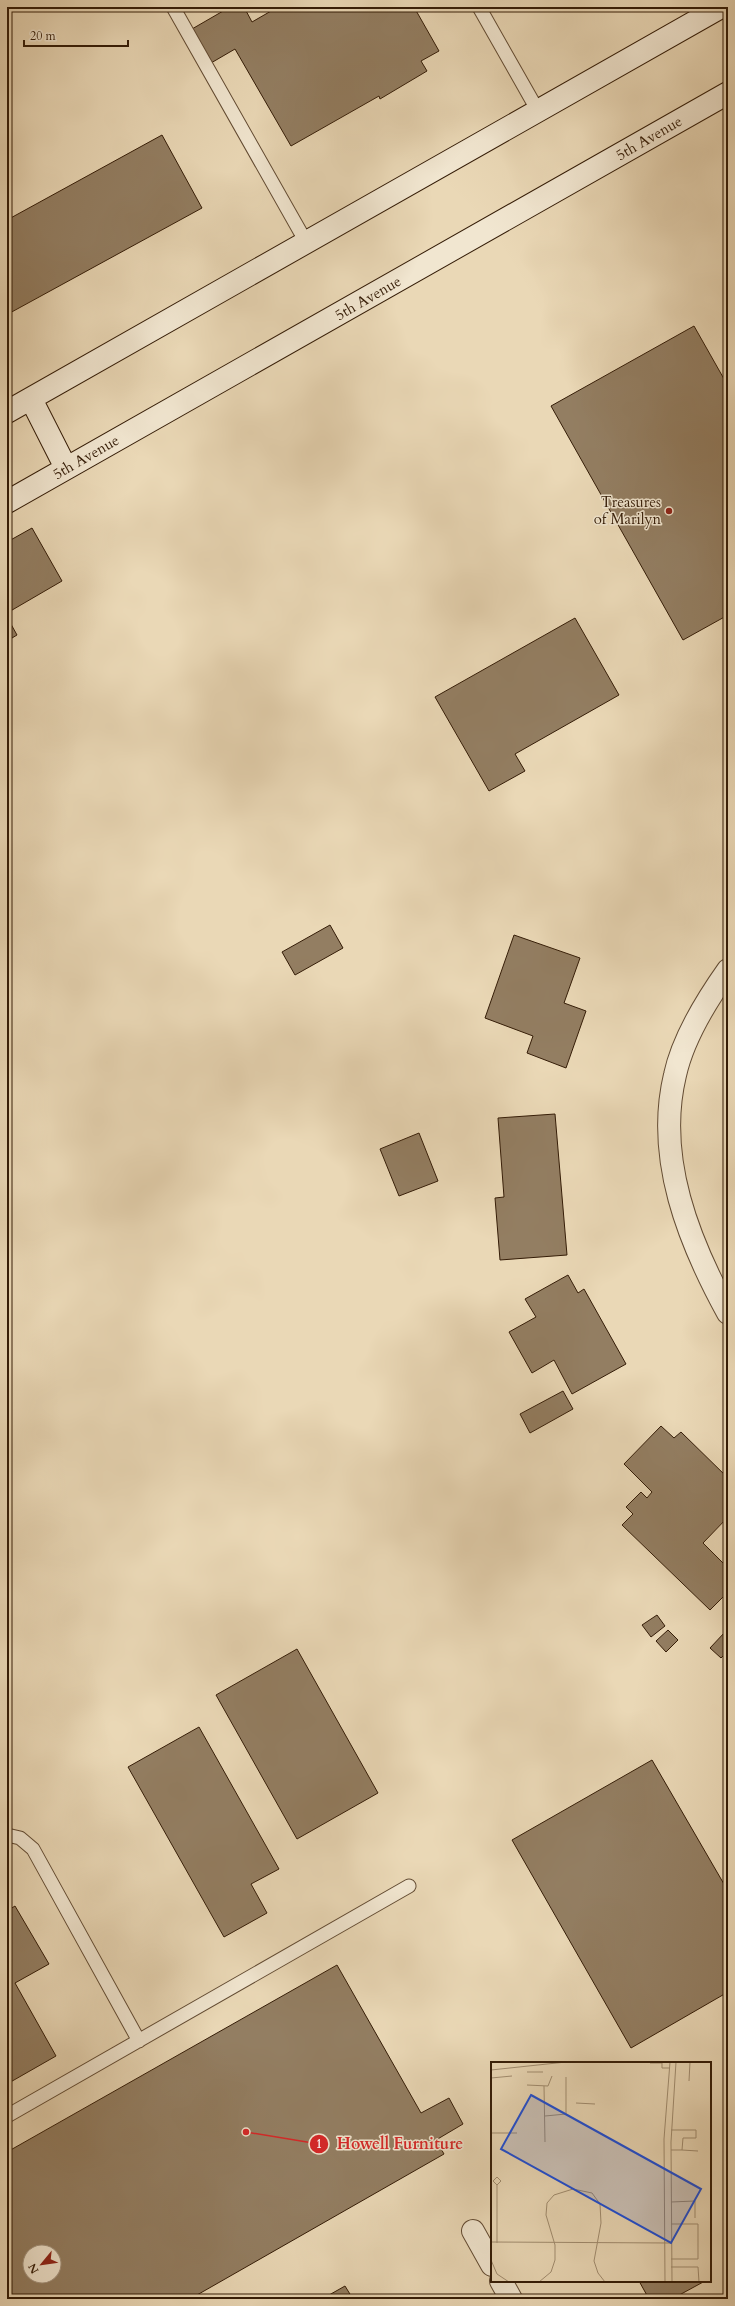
<svg xmlns="http://www.w3.org/2000/svg" width="735" height="2306" viewBox="0 0 735 2306" font-family="Cardo,serif">
<style>
.building{fill:#937e62;stroke:#341c07;fill-rule:evenodd}
.lines{fill:none;stroke-linecap:round;stroke-linejoin:round}
.lane-casing{stroke:#624b33;stroke-width:15}
.street-casing{stroke:#624b33;stroke-width:24}
.secondary-casing{stroke:#341c07;stroke-width:24}
.lane{stroke:#f1e6d0;stroke-width:13}
.street{stroke:#f1e6d0;stroke-width:22}
.secondary{stroke:#f1e6d0;stroke-width:22}
.poi-dot{fill:#8f2418;stroke:#f1e6d0;stroke-width:1.5}
.labels{text-anchor:middle;dominant-baseline:central;stroke-width:3;stroke-linejoin:round;paint-order:stroke}
.street-label{font-size:15px;fill:#341c07;stroke:#f1e6d0}
.poi-label{font-size:15px;fill:#341c07;stroke:#f1e6d0;text-anchor:end}
.inset-road{fill:none;stroke:#a18d70;stroke-width:1}
.view{fill:#1d4ed8;fill-opacity:0.15;stroke:#1d4ed8;stroke-width:2}
.inset-edge{fill:none;stroke:#341c07;stroke-width:2}
.leader{fill:none;stroke:#d62828;stroke-width:1.5}
.callout-dot{fill:#d62828;stroke:#f1e6d0;stroke-width:1.5}
.mark-label{font-size:12px;text-anchor:middle;font-weight:bold;fill:#fff}
.callout-label{font-size:16px;text-anchor:middle;font-weight:bold;fill:#d62828;stroke:#f1e6d0;stroke-width:3;stroke-linejoin:round;paint-order:stroke}
</style>
<rect width="100%" height="100%" fill="#ead8b6"/>
<filter id="stains"><feTurbulence type="fractalNoise" baseFrequency=".005" numOctaves="4"/><feColorMatrix values="0 0 0 0 .2 0 0 0 0 .09 0 0 0 0 .02 0 0 0 .5 -.17"/></filter>
<radialGradient id="worn" r=".72"><stop offset=".6" stop-color="#630" stop-opacity="0"/><stop offset="1" stop-color="#630" stop-opacity=".3"/></radialGradient>
<!-- building -->
<path class="building" d="M 230,7 L 244,7 L 252,22 L 278,7 L 414,7 L 439,51 L 421,61 L 427,71 L 380,99 L 379,96 L 291,146 L 235,49 L 211,63 L 192,29 Z
M 162,135 L 202,208 L 8,314 L 7,220 Z
M 694,326 L 728,386 L 728,615 L 683,640 L 551,406 Z
M 32,528 L 62,581 L 7,613 L 7,542 Z
M 7,617 L 17,635 L 7,641 Z
M 575,618 L 619,695 L 515,754 L 525,771 L 489,791 L 435,697 Z
M 330,925 L 343,948 L 295,975 L 282,952 Z
M 514,935 L 580,958 L 564,1003 L 586,1011 L 566,1068 L 527,1053 L 533,1036 L 485,1018 Z
M 555,1114 L 567,1255 L 500,1260 L 495,1198 L 504,1197 L 498,1118 Z
M 419,1133 L 438,1181 L 399,1196 L 380,1149 Z
M 568,1275 L 578,1293 L 584,1289 L 626,1364 L 572,1394 L 554,1360 L 532,1373 L 509,1332 L 536,1317 L 525,1299 Z
M 563,1391 L 573,1409 L 530,1433 L 520,1414 Z
M 661,1426 L 674,1438 L 681,1432 L 728,1478 L 728,1517 L 703,1543 L 728,1568 L 728,1592 L 710,1610 L 622,1525 L 633,1514 L 626,1507 L 641,1492 L 647,1498 L 652,1492 L 624,1464 Z
M 657,1615 L 665,1626 L 651,1637 L 642,1625 Z
M 668,1630 L 678,1640 L 666,1652 L 656,1641 Z
M 725,1632 L 728,1635 L 728,1651 L 721,1658 L 710,1648 Z
M 297,1649 L 378,1793 L 297,1839 L 216,1695 Z
M 199,1727 L 279,1869 L 251,1884 L 267,1913 L 224,1937 L 128,1767 Z
M 652,1760 L 728,1891 L 728,1992 L 631,2048 L 512,1840 Z
M 15,1906 L 49,1964 L 15,1983 L 56,2056 L 7,2084 L 7,1911 Z
M 337,1965 L 421,2113 L 449,2098 L 463,2124 L 436,2140 L 444,2154 L 190,2299 L 7,2299 L 7,2152 ZM 30,2252 L 54,2252 L 54,2276 L 30,2276 Z
M 639,2281 L 705,2281 L 672,2299 L 649,2299 Z
M 345,2286 L 353,2299 L 322,2299 Z"/>
<g class="lines">
<defs>
<path id="lane" d="M 173,7 L 306,242
M 479,7 L 538,111
M 7,1835 L 20,1838 L 33,1849 L 139,2041
M 7,2116 L 409,1886"/>
<path id="street" d="M 728,970 C 706,1001 683,1038 675,1075 C 655,1158 689,1242 728,1313
M 473,2231 L 492,2265
M 501,2281 L 511,2299"/>
<path id="secondary" d="M 31,399 L 66,468
M 7,412 L 721,7
M 7,502 L 728,93"/>
</defs>
<!-- lane casing -->
<use href="#lane" class="lane-casing"/>
<!-- street casing -->
<use href="#street" class="street-casing"/>
<!-- secondary casing -->
<use href="#secondary" class="secondary-casing"/>
<!-- lane -->
<use href="#lane" class="lane"/>
<!-- street -->
<use href="#street" class="street"/>
<!-- secondary -->
<use href="#secondary" class="secondary"/>
</g>
<!-- markers -->
<circle class="poi-dot" cx="669" cy="511" r="4"/>
<g class="labels">
<!-- street labels -->
<g class="street-label">
<text transform="translate(649 138) rotate(-30)">5th Avenue</text>
<text transform="translate(368 298) rotate(-30)">5th Avenue</text>
<text transform="translate(86 457) rotate(-30)">5th Avenue</text>
</g>
<!-- poi labels -->
<g class="poi-label">
<text x="661" y="502">Treasures<tspan x="661" dy="17">of Marilyn</tspan></text>
</g>
</g>
<!-- overview -->
<g transform="translate(491 2062)">
<rect width="220" height="220" fill="#ead8b6"/>
<path class="inset-road" d="M 159,1 L 171,1 L 171,6 L 179,6M 0,8 L 75,0M 36,10 L 52,10M 0,16 L 21,14M 198,19 L 199,0M 36,23 L 57,24 L 61,14M 53,24 L 54,80M 85,41 L 104,42M 54,54 L 75,52 L 75,15M 0,71 L 26,71M 180,88 L 191,88 L 192,76 L 205,76 L 205,68 L 180,68M 191,88 L 207,89M 6,123 L 2,119 L 6,115 L 10,119 L 6,123 L 6,181M 180,140 L 204,139 L 204,156M 180,162 L 207,162 L 207,197 L 180,197M 0,180 L 180,181M 0,198 L 6,212 L 18,220M 180,205 L 207,205 L 208,220M 48,220 L 60,210 L 64,198 L 64,183 L 55,153 L 56,141 L 63,133 L 82,127 L 101,131 L 109,142 L 110,161 L 103,199 L 107,211 L 114,220M 174,220 L 173,77 L 179,0M 181,220 L 180,80 L 185,0"/>
<path class="view" d="M 40,33 L 210,127 L 180,181 L 10,87 Z"/>
<rect width="220" height="220" class="inset-edge"/>
</g>
<!-- callouts -->
<path class="leader" d="M246 2132L319 2144"/>
<g class="callout-dot">
<circle cx="246" cy="2132" r="4"/>
<circle cx="319" cy="2144" r="10"/>
</g>
<g class="mark-label">
<text x="319" y="2148">1</text>
</g>
<g class="callout-label">
<text x="400" y="2149">Howell Furniture</text>
</g>
<!-- margin -->
<rect width="735" height="2306" fill="none" stroke="#ead8b6" stroke-width="24"/>
<rect x="8" y="8" width="719" height="2290" fill="none" stroke="#341c07" stroke-width="2"/>
<rect x="12" y="12" width="711" height="2282" fill="none" stroke="#341c07"/>
<!-- north arrow -->
<g transform="translate(42 2264) rotate(241)"><circle r="19" fill="#f1e6d0" stroke="#a59580"/>
<path d="M0-3L7 15L0 10L-7 15Z" fill="#8f2418"/>
<text y="-6" font-size="11" font-weight="bold" text-anchor="middle" fill="#341c07">N</text>
</g>
<!-- scale -->
<path d="M24 40v6h104v-6" fill="none" stroke="#341c07" stroke-width="2"/>
<text x="30" y="40" font-size="12" fill="#341c07" stroke="#f1e6d0" stroke-width="3" paint-order="stroke">20 m</text>
<rect width="100%" height="100%" filter="url(#stains)"/>
<rect width="100%" height="100%" fill="url(#worn)"/>
</svg>
